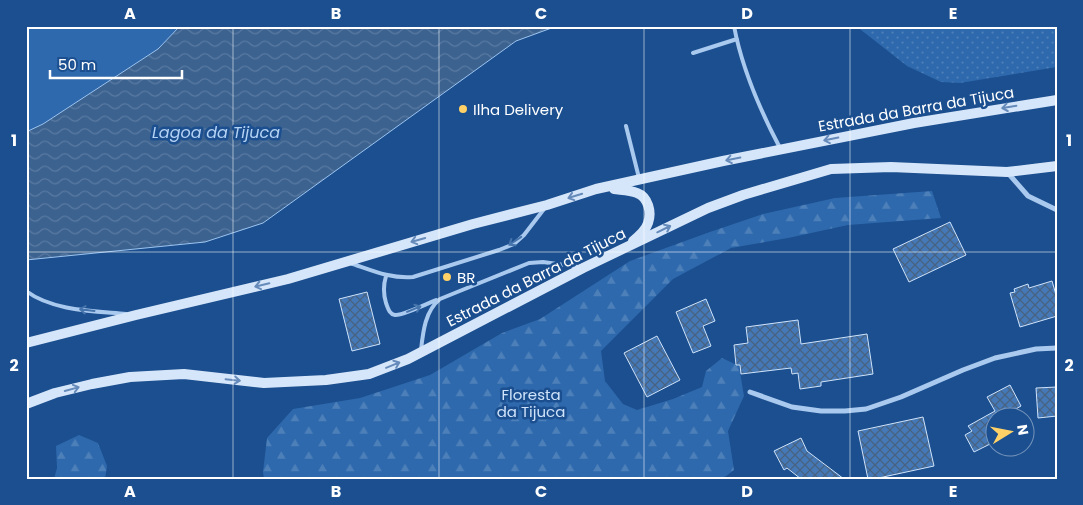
<svg xmlns="http://www.w3.org/2000/svg" width="1083" height="505" viewBox="0 0 1083 505" font-family="Poppins,sans-serif">
<style>
.grass{fill:url(#grass-dots)}
.forest{fill:url(#forest-firs)}
.park{fill:#2e69ad}
.water{fill:url(#water-waves);stroke:#9cc4f0}
.building{fill:url(#building-cross-hatch);stroke:#cfe3fa}
.lines{fill:none;stroke-linecap:round;stroke-linejoin:round}
.service{stroke:#a9c9ee;stroke-width:4}
.minor{stroke:#a9c9ee;stroke-width:5}
.secondary{stroke:#d6e6fa;stroke-width:10}
.oneway{stroke:#668bba}
.oneway2{stroke:#4674ac}
.grid{fill:none;stroke:#fff;stroke-width:1;stroke-opacity:0.55}
.poi-dot{fill:#ffd166;stroke:#1b4f8f;stroke-width:2}
.labels{text-anchor:middle;dominant-baseline:central;stroke-width:5;stroke-linejoin:round;paint-order:stroke}
.poi-label{font-size:15px;fill:#fff;stroke:#1b4f8f;text-anchor:start}
.street-label{font-size:15px;fill:#fff;stroke:#1b4f8f}
.park-label{font-size:15px;fill:#cfe3fa;stroke:#1b4f8f}
.water-label{font-size:16px;font-style:italic;fill:#b5d3f5;stroke:#1b4f8f}
.neatline{fill:none;stroke:#fff;stroke-width:2}
.grid-label{font-size:16px;text-anchor:middle;font-weight:bold;fill:#fff}
</style>
<defs>
<pattern id="grass-dots" width="8" height="8" patternUnits="userSpaceOnUse" patternTransform="scale(1.25)"><rect width="8" height="8" fill="#2e69ad"/><path d="M2 2h.1M6 6h.1" fill="none" stroke="#4d80b9" stroke-width="1.8" stroke-linecap="round"/></pattern>
<pattern id="forest-firs" width="22" height="20" patternUnits="userSpaceOnUse" patternTransform="scale(1.25)"><rect width="22" height="20" fill="#2e69ad"/><path d="M5 1l3.5 6h-7zM16 11l3.5 6h-7z" fill="#4d80b9"/></pattern>
<pattern id="water-waves" width="16" height="10" patternUnits="userSpaceOnUse" patternTransform="scale(1.25)"><rect width="16" height="10" fill="#3c6290"/><path d="M0 5q4-4 8 0t8 0" fill="none" stroke="#597aa1"/></pattern>
<pattern id="building-cross-hatch" width="8" height="8" patternUnits="userSpaceOnUse" patternTransform="scale(1.25)"><rect width="8" height="8" fill="#4478b7"/><path d="M0 0l8 8M0 8l8-8" fill="none" stroke="#486282"/></pattern>
</defs>
<rect width="100%" height="100%" fill="#1b4f8f"/>
<!-- grass -->
<path class="grass" d="M 856,26 L 1057,26 L 1057,67 L 960,83 L 941,82 L 907,66 Z"/>
<!-- forest -->
<path class="forest" d="M 932,191 L 941,218 L 848,225 L 788,238 L 731,248 L 673,279 L 601,351 L 605,381 L 623,404 L 637,410 L 673,399 L 702,387 L 706,371 L 722,358 L 739,366 L 744,396 L 728,431 L 734,470 L 722,479 L 264,479 L 263,472 L 267,438 L 293,409 L 360,398 L 430,375 L 502,333 L 540,319 L 630,261 L 707,233 L 763,214 L 835,198 Z
M 79,435 L 98,443 L 107,466 L 105,479 L 54,479 L 57,468 L 56,446 Z"/>
<!-- park -->
<path class="park" d="M 26,26 L 180,26 L 158,49 L 43,124 L 26,132 Z"/>
<!-- water -->
<path class="water" d="M 180,26 L 557,26 L 516,41 L 263,223 L 205,242 L 26,260 L 26,132 L 43,124 L 158,49 Z"/>
<!-- building -->
<path class="building" d="M 950,222 L 966,255 L 909,282 L 893,249 Z
M 1052,281 L 1057,298 L 1057,316 L 1020,327 L 1010,293 L 1015,292 L 1014,289 L 1028,284 L 1029,288 Z
M 367,292 L 380,344 L 352,351 L 339,299 Z
M 706,299 L 715,321 L 703,326 L 711,346 L 693,353 L 676,312 Z
M 798,320 L 801,344 L 867,334 L 873,374 L 821,382 L 821,386 L 800,389 L 798,373 L 792,374 L 791,368 L 741,374 L 740,365 L 736,365 L 734,345 L 748,343 L 746,327 Z
M 657,336 L 680,380 L 647,397 L 624,353 Z
M 1010,385 L 1021,406 L 1000,418 L 998,418 L 996,412 L 996,441 L 974,452 L 965,435 L 972,431 L 968,426 L 995,411 L 987,397 Z
M 1057,387 L 1057,416 L 1038,418 L 1036,388 Z
M 923,417 L 934,466 L 874,479 L 868,479 L 858,431 Z
M 801,438 L 807,451 L 844,479 L 801,479 L 787,468 L 784,470 L 774,451 Z"/>
<g class="lines">
<!-- service -->
<path class="service" d="M 734,26 C 742,69 760,110 780,148
M 693,53 L 737,39
M 626,126 L 639,178
M 350,263 C 371,270 390,279 413,277 L 499,250 L 514,244 L 524,235 L 544,209
M 386,276 C 383,286 383,293 386,303 C 388,308 389,314 395,315 C 402,316 429,303 436,300
M 26,291 C 53,311 94,311 126,314
M 421,350 C 423,332 425,311 440,299 L 529,263 L 543,262 L 579,267"/>
<!-- minor -->
<path class="minor" d="M 1008,173 L 1028,196 L 1057,210
M 750,392 L 792,407 L 821,411 L 845,411 L 866,409 L 901,397 L 963,370 L 995,358 L 1036,349 L 1057,348"/>
<!-- secondary -->
<path class="secondary" d="M 614,189 C 621,190 630,190 637,193 C 648,197 652,212 648,223 C 646,230 639,236 633,241
M 26,343 L 136,315 L 288,279 L 473,224 L 547,205 L 596,189 L 723,161 L 914,123 L 1057,100
M 26,404 L 55,393 L 92,384 L 130,377 L 184,374 L 264,383 L 326,380 L 369,374 L 408,359 L 583,268 L 708,208 L 743,195 L 831,169 L 891,167 L 1007,172 L 1057,166"/>
</g>
<!-- one-way arrows -->
<defs><path id="oneway-shaft" d="M-6 0H5M1.5-3L5.5 0L1.5 3" fill="none" stroke-width="1.6" stroke-linecap="round" stroke-linejoin="round" transform="scale(1.25)"/></defs>
<g class="oneway">
<use href="#oneway-shaft" transform="translate(1009 107) rotate(171)"/>
<use href="#oneway-shaft" transform="translate(831 139) rotate(169)"/>
<use href="#oneway-shaft" transform="translate(733 159) rotate(169)"/>
<use href="#oneway-shaft" transform="translate(575 196) rotate(163)"/>
<use href="#oneway-shaft" transform="translate(664 229) rotate(-26)"/>
<use href="#oneway-shaft" transform="translate(418 240) rotate(164)"/>
<use href="#oneway-shaft" transform="translate(262 285) rotate(167)"/>
<use href="#oneway-shaft" transform="translate(393 365) rotate(-22)"/>
<use href="#oneway-shaft" transform="translate(233 380) rotate(6)"/>
<use href="#oneway-shaft" transform="translate(72 389) rotate(-15)"/>
</g>
<g class="oneway2">
<use href="#oneway-shaft" transform="translate(515 241) rotate(146)"/>
<use href="#oneway-shaft" transform="translate(414 309) rotate(-22)"/>
<use href="#oneway-shaft" transform="translate(87 310) rotate(-173)"/>
</g>
<!-- grid -->
<path class="grid" d="M 233,26 L 233,479M 439,26 L 439,479M 644,26 L 644,479M 850,26 L 850,479M 26,252 L 1057,252"/>
<!-- markers -->
<g class="poi-dot">
<circle cx="463" cy="109" r="5"/>
<circle cx="447" cy="277" r="5"/>
</g>
<g class="labels">
<!-- poi labels -->
<g class="poi-label">
<text x="473" y="109">Ilha Delivery</text>
<text x="457" y="277">BR</text>
</g>
<!-- street labels -->
<g class="street-label">
<text transform="translate(916 109) rotate(-10)">Estrada da Barra da Tijuca</text>
<text transform="translate(536 277) rotate(-27)">Estrada da Barra da Tijuca</text>
</g>
<!-- park labels -->
<g class="park-label">
<text x="531" y="394">Floresta<tspan x="531" dy="17">da Tijuca</tspan></text>
</g>
<!-- water labels -->
<g class="water-label">
<text x="216" y="132">Lagoa da Tijuca</text>
</g>
</g>
<!-- border -->
<rect width="1083" height="505" fill="none" stroke="#1b4f8f" stroke-width="55"/>
<!-- north arrow -->
<g transform="translate(1010 432) rotate(80)"><circle r="24" fill="#1b4f8f" stroke="#7695bc"/>
<path d="M0-4L9 19L0 12L-9 19Z" fill="#ffd166"/>
<text y="-8" font-size="14" font-weight="bold" text-anchor="middle" fill="#ffffff">N</text>
</g>
<!-- scale -->
<path d="M50 70v8h132v-8" fill="none" stroke="#ffffff" stroke-width="2.5"/>
<text x="58" y="70" font-size="15" fill="#ffffff" stroke="#1b4f8f" stroke-width="4" paint-order="stroke">50 m</text>
<rect x="28" y="28" width="1028" height="450" class="neatline"/>
<g class="grid-label">
<text x="130" y="19">A</text>
<text x="336" y="19">B</text>
<text x="541" y="19">C</text>
<text x="747" y="19">D</text>
<text x="953" y="19">E</text>
<text x="14" y="146">1</text>
<text x="1069" y="146">1</text>
<text x="14" y="371">2</text>
<text x="1069" y="371">2</text>
<text x="130" y="497">A</text>
<text x="336" y="497">B</text>
<text x="541" y="497">C</text>
<text x="747" y="497">D</text>
<text x="953" y="497">E</text>
</g>
</svg>
